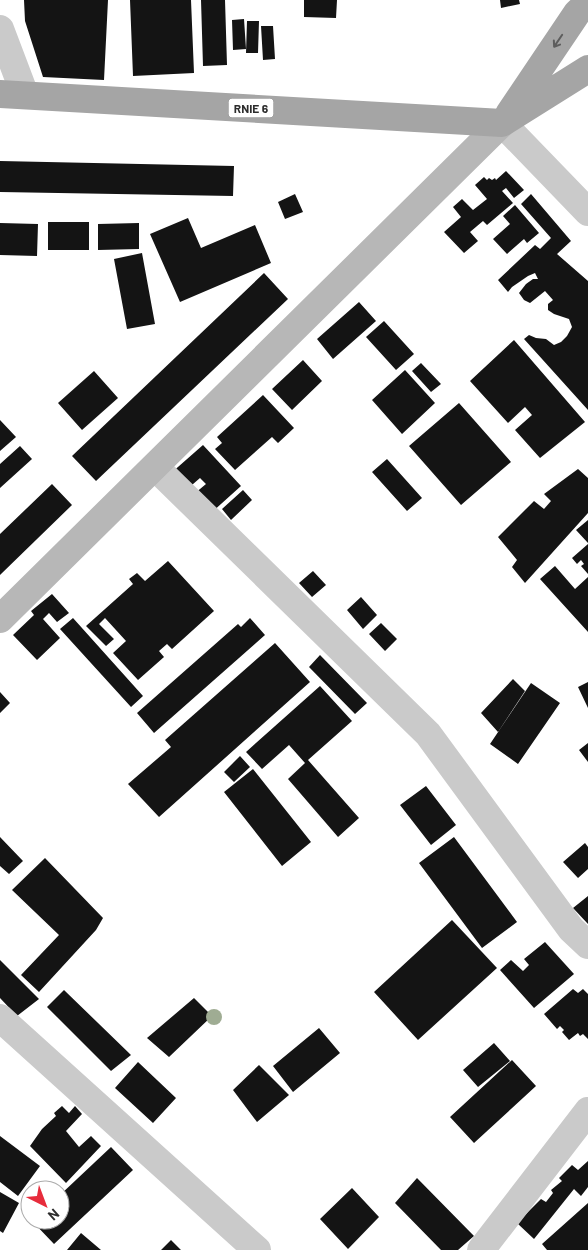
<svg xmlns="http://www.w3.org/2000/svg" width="588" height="1250" viewBox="0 0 588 1250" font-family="Barlow,sans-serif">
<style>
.building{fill:#141414}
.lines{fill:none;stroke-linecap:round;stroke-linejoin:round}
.street{stroke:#cacaca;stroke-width:28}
.secondary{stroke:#b7b7b7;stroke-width:28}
.primary{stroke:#a5a5a5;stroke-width:28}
.tree{fill:#9fac93}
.oneway{stroke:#5d5d5d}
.labels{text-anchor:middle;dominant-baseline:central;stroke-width:5;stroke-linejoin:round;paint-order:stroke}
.shield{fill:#fff;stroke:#6c6c6c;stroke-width:1}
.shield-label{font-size:12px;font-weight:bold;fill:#2d2d2d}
</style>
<rect width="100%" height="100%" fill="#fff"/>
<!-- building -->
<path class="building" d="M 24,0 L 108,0 L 104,80 L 43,77 L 25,21 Z
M 130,0 L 191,0 L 194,73 L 133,76 Z
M 201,0 L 225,0 L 227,65 L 203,66 Z
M 304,0 L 337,0 L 336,18 L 304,17 Z
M 500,0 L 519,0 L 520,4 L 501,8 Z
M 244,19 L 246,49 L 233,50 L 232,20 Z
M 247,21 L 259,21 L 258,53 L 246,53 Z
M 261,26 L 273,26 L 275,59 L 263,60 Z
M 0,161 L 234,166 L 233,196 L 0,192 Z
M 506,171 L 524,190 L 514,198 L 506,188 L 502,191 L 513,203 L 487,225 L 483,221 L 470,232 L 478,241 L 464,253 L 444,232 L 461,217 L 453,207 L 462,199 L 473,210 L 487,199 L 475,185 L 484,177 L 487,180 L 489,178 L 492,180 L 495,178 L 496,180 Z
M 295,194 L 303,212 L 285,219 L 278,202 Z
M 531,194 L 571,241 L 557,254 L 588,281 L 588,410 L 524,339 L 529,335 L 536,338 L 546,339 L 554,345 L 561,342 L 567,336 L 572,327 L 569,319 L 554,314 L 548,310 L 548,304 L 553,300 L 545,291 L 530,303 L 524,300 L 519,293 L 526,284 L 533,279 L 538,279 L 535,273 L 528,276 L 512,287 L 508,292 L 498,280 L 535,245 L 540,249 L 551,238 L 521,204 Z
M 515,205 L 539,233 L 527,243 L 524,239 L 507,254 L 493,239 L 510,224 L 503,216 Z
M 188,218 L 201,248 L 255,225 L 271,263 L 180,302 L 150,234 Z
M 48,222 L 89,222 L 89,250 L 48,250 Z
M 0,223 L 38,224 L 37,256 L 0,255 Z
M 139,223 L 139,249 L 98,250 L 98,224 Z
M 142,253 L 155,324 L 127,329 L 114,259 Z
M 264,273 L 288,299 L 96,481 L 72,456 Z
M 359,302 L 376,321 L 333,359 L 317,339 Z
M 384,321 L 414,354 L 396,370 L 366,337 Z
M 514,340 L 585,422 L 540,458 L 515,430 L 532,415 L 525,407 L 508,423 L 470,381 Z
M 303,360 L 322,381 L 292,410 L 272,389 Z
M 421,363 L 441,384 L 431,392 L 412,371 Z
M 405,370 L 435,403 L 402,434 L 372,400 Z
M 94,371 L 118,398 L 82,430 L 58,403 Z
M 263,395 L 294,428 L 278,443 L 272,437 L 235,470 L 215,449 L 222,443 L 217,437 Z
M 459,403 L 511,462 L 461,505 L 409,446 Z
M 0,420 L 16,437 L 0,451 Z
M 203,445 L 241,486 L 211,513 L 194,494 L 206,484 L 200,478 L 185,491 L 170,474 Z
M 20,446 L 32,459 L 0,488 L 0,464 Z
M 387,459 L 422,498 L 407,511 L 372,472 Z
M 578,469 L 588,478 L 588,513 L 525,583 L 512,567 L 517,560 L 498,537 L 534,501 L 544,509 L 551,501 L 544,494 Z
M 52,484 L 72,505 L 0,575 L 0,534 Z
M 243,490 L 252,500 L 231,520 L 222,509 Z
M 588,520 L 588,543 L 576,530 Z
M 588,544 L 588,574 L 581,566 L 584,564 L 581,560 L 577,564 L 572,558 Z
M 168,561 L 214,611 L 172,649 L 167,644 L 159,651 L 164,657 L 138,680 L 113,653 L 126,641 L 105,618 L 99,624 L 114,639 L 106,646 L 86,626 L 133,584 L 129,579 L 137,573 L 145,581 Z
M 555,566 L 575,589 L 588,577 L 588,632 L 540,579 Z
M 313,571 L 326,585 L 312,597 L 299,583 Z
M 52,594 L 69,613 L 57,622 L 49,613 L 43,619 L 60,638 L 37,660 L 13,635 L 34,615 L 31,611 Z
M 361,597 L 377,615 L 363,629 L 347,610 Z
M 73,618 L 143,696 L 131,707 L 60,629 Z
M 250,618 L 265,635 L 154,733 L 137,713 L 238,624 L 241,627 Z
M 381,623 L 397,639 L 385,651 L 369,634 Z
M 275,643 L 310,682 L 159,817 L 128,784 L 171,747 L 165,740 Z
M 320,655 L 367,703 L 355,714 L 309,667 Z
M 513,679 L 525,691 L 498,732 L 481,713 Z
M 588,682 L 588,708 L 578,687 Z
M 531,683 L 560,703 L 518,764 L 490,744 Z
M 320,686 L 352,721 L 308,760 L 359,818 L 338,837 L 288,779 L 305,763 L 289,745 L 262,769 L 246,752 Z
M 0,692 L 10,703 L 0,713 Z
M 588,743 L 588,762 L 579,750 Z
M 240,756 L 250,767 L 234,782 L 224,772 Z
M 253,769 L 311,842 L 282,866 L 224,792 Z
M 426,786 L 456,825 L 431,845 L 400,805 Z
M 0,837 L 23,861 L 9,874 L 0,866 Z
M 454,837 L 517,922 L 482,948 L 419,863 Z
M 585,843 L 588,847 L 588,869 L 578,878 L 563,862 Z
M 45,858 L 103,918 L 96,930 L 39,992 L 21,975 L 59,935 L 12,890 Z
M 588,896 L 588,924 L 573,908 Z
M 452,920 L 497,968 L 418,1040 L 374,992 Z
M 545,942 L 574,974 L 534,1008 L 500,970 L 511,960 L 523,971 L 529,965 L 524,959 Z
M 0,960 L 39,999 L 17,1016 L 0,998 Z
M 573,989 L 578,993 L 583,989 L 588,994 L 588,1039 L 583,1034 L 580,1036 L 578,1033 L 569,1040 L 562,1032 L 564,1030 L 560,1026 L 557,1029 L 544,1014 Z
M 64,990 L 131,1055 L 111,1071 L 47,1007 Z
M 194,998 L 212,1016 L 169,1057 L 147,1038 Z
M 319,1028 L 340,1053 L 293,1092 L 273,1066 Z
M 494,1043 L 510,1061 L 478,1087 L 463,1070 Z
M 512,1060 L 536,1086 L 474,1143 L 450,1117 Z
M 138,1062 L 176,1098 L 153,1123 L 115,1088 Z
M 259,1065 L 289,1095 L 257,1122 L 233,1090 Z
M 62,1106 L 69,1113 L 75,1106 L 82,1114 L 66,1131 L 79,1147 L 91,1136 L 101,1146 L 66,1183 L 30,1146 L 42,1129 L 56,1116 L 54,1113 Z
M 0,1136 L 40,1166 L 18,1196 L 0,1182 Z
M 111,1147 L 133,1170 L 54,1244 L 32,1221 L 33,1220 L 60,1220 L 60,1195 Z
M 588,1161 L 588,1187 L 581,1196 L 574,1189 L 534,1239 L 517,1223 L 541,1199 L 546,1202 L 553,1193 L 551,1190 L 562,1181 L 559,1178 L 572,1165 L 578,1170 Z
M 417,1178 L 474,1236 L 458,1250 L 441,1250 L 395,1203 Z
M 352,1188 L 379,1217 L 348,1249 L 320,1219 Z
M 0,1192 L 19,1203 L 3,1233 L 0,1231 Z
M 588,1203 L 588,1250 L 547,1250 L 542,1244 Z
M 81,1233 L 101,1250 L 67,1250 Z
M 171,1240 L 181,1250 L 161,1250 Z"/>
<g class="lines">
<!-- street -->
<path class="street" d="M 0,29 L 25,95
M 502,123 L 588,212
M 155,467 L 428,734 L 571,929 L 588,945
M 0,1018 L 257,1250
M 481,1250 L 588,1111"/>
<!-- secondary -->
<path class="secondary" d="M 0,619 L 502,123"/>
<!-- primary -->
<path class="primary" d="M 0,94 L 502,123 L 588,69
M 509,114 L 577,13 L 588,3"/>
</g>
<!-- trees -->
<circle class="tree" cx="214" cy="1017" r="8"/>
<!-- one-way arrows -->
<defs><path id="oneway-shaft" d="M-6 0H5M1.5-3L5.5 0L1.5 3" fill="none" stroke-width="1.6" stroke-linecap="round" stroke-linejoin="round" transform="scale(1.25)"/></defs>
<use class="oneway" href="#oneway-shaft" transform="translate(558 41) rotate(124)"/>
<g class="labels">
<!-- shield labels -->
<rect class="shield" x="228.5" y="98.5" width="45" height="19" rx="4"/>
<g class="shield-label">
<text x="251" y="108">RNIE 6</text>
</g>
</g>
<!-- north arrow -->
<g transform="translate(45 1205) rotate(138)"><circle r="24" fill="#ffffff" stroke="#ababab"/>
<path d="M0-4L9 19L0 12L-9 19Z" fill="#e72c3c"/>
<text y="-8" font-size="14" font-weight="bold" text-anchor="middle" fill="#2d2d2d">N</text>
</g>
</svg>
